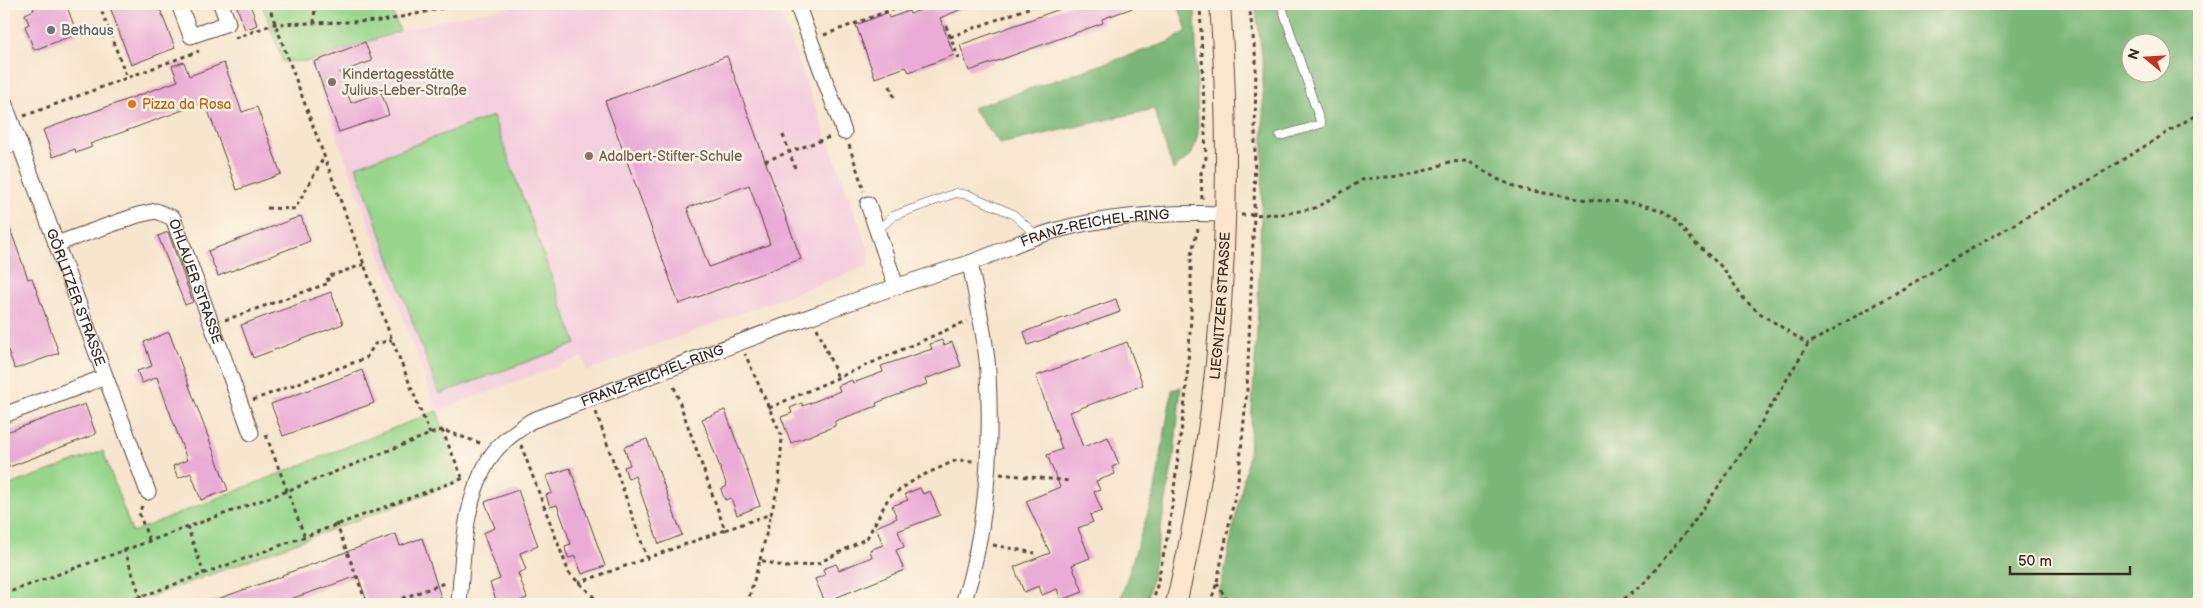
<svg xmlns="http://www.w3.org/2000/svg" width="2203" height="608" viewBox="0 0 2203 608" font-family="'Balsamiq Sans',sans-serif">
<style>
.built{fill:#f4cfde}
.green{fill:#98d68c;stroke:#6a8055}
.forest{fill:#7ab778;stroke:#5a704b;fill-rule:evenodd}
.building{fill:#eaabd6;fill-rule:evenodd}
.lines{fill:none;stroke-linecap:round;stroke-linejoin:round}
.service-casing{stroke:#574638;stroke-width:9}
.minor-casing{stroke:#574638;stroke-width:17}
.secondary-casing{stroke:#574638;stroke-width:22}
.path{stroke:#574638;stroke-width:3;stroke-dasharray:4 4;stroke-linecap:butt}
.service{stroke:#fff;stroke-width:8}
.minor{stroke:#fff;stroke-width:15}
.secondary{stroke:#fbe5cf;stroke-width:20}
.worship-dot{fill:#6b7280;stroke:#fcf5e5;stroke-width:2}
.education-dot{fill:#8d6e63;stroke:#fcf5e5;stroke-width:2}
.food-dot{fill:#e8710a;stroke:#fcf5e5;stroke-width:2}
.labels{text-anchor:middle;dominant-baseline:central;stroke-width:5;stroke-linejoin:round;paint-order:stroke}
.worship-label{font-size:14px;fill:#5b616d;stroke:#fcf5e5;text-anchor:start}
.education-label{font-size:14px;fill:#785e54;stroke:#fcf5e5;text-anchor:start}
.food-label{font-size:14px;fill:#c56008;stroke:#fcf5e5;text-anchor:start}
.street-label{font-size:14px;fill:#3b2a1e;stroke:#fcf5e5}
</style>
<rect width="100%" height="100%" fill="#fcf5e5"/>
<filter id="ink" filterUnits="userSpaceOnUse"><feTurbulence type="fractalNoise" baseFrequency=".02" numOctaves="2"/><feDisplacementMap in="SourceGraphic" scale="10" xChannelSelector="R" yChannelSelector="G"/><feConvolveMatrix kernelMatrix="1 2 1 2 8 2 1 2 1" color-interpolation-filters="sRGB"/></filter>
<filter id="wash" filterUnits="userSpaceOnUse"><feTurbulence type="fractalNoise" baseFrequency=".0096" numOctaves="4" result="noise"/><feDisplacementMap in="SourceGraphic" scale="20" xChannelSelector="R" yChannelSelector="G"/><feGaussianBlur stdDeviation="1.12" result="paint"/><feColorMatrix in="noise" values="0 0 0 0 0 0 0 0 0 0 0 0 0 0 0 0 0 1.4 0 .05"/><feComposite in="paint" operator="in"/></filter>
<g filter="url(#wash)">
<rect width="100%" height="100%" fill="#f7e5cd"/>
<!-- built -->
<path class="built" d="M 531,4 L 777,4 L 869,251 L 868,266 L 587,371 L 582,357 L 437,411 L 310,61 L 400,31 L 465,15 Z"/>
<!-- green -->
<path class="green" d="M 262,4 L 389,4 L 400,31 L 310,61 L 283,62 Z
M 493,116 L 576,344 L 439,394 L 356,166 Z
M 437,411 L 459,482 L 137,602 L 137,604 L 4,604 L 4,487 L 103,451 L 132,532 Z"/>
<!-- forest -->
<path class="forest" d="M 1178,4 L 1195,4 L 1198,134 L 1192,154 L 1173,170 L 1154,109 L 1000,144 L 972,108 L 1169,42 L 1187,31 Z
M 1255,4 L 2199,4 L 2199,604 L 1216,604 L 1223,578 L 1249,454 L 1257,331 L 1263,160 L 1263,63 ZM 2130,42 L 2160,42 L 2160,72 L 2130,72 Z
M 1181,387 L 1174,456 L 1147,604 L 1119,604 L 1155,490 L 1172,390 Z"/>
<g id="blocks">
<!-- building -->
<path class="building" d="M 40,4 L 66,4 L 77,34 L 34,50 L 25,26 L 29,24 L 25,14 L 34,10 L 33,6 Z
M 109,4 L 158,4 L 175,48 L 131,65 Z
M 236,4 L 250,4 L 257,25 L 245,30 Z
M 937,4 L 974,4 L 940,18 L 954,55 L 909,72 L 906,67 L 875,78 L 856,25 L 887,13 L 889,18 L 909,11 L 910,14 Z
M 1074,4 L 1141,5 L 1102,19 L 1103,23 L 969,71 L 960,45 Z
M 365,42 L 372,61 L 340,72 L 351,103 L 381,92 L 389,115 L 339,132 L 314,62 Z
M 727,56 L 801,259 L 679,304 L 605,101 ZM 749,185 L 770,244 L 709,267 L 687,208 Z
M 184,62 L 189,76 L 224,63 L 242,112 L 257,107 L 281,174 L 237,190 L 205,102 L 90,144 L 92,147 L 76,153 L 75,149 L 53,157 L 43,130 L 178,81 L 172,66 Z
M 301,216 L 310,241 L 218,276 L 208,251 Z
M 4,217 L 6,217 L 28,279 L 32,278 L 59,353 L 15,369 L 4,340 Z
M 168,232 L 193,302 L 185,305 L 158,236 Z
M 331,292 L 343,324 L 253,358 L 241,325 Z
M 1116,299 L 1120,312 L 1028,345 L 1024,332 Z
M 169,332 L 228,490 L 201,500 L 191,473 L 178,478 L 173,466 L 187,460 L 157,377 L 142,383 L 137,371 L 152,366 L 144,342 Z
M 942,340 L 944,345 L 952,342 L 961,366 L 925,379 L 927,384 L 876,403 L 877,406 L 835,421 L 835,426 L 791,443 L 781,417 L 792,413 L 790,408 L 802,403 L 803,406 L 840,391 L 838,386 L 852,380 L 853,383 L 883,372 L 881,366 L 932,349 L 930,344 Z
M 1127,342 L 1143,385 L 1070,412 L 1083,447 L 1108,437 L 1119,464 L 1112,467 L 1115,474 L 1096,481 L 1100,490 L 1094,492 L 1102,511 L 1090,515 L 1093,522 L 1078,528 L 1090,558 L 1072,565 L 1083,592 L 1061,600 L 1057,589 L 1042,595 L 1039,586 L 1024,592 L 1014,567 L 1050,553 L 1026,501 L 1060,487 L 1047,455 L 1062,449 L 1036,376 Z
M 362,370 L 374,403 L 283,436 L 271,404 Z
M 85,404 L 96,434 L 4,469 L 4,433 Z
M 725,410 L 760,506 L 737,515 L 731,498 L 725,500 L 723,495 L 721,489 L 727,486 L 702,419 Z
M 647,439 L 682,535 L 659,544 L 635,476 L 628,479 L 624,467 L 630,465 L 624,447 Z
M 570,468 L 605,566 L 582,574 L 575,556 L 569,558 L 566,552 L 565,546 L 571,544 L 557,505 L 550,507 L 546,495 L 552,493 L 546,476 Z
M 920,488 L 923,494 L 930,491 L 940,515 L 898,531 L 904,547 L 896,550 L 904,570 L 825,602 L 815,579 L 825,575 L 823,569 L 836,564 L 839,570 L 872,557 L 870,550 L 883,545 L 876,527 L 897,518 L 892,506 L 908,500 L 905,494 Z
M 518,490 L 538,546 L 520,553 L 526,570 L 518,573 L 527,598 L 518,602 L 519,604 L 500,604 L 498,599 L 496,600 L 490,583 L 500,579 L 483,533 L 495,528 L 485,502 Z
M 396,534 L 400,546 L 422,538 L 443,604 L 368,604 L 358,576 L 276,604 L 209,604 L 209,602 L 283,576 L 282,575 Z"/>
</g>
</g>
<g filter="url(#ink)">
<use href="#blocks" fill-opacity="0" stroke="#574638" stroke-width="1"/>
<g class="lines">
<defs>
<path id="service" d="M 1280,136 L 1321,124 L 1281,4
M 878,230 L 893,216 L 956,193 L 969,195 L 1013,214 L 1037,236"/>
<g id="minor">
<path d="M 179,4 L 191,36 L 228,23 L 221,4"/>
<path d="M 797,4 L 844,132"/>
<path id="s1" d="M 4,102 L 148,492"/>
<path d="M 4,147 L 19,142"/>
<path d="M 868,204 L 896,286"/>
<path id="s2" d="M 56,244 L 138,215 L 156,211 L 173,218 L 251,433"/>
<path d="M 4,415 L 105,377"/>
<path id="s3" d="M 459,604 C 463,558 463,504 487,463 C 496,445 515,432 531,421 C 674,368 815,311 960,266 C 987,258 1011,245 1038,236 C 1097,216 1161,212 1224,214"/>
<path d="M 963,604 C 987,530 992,449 988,372 C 986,336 976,298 970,263"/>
</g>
<g id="secondary">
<path id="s4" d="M 1176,604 C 1222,412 1235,201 1220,4"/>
</g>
</defs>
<!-- service casing -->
<use href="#service" class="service-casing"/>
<!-- minor casing -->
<use href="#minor" class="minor-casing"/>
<!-- secondary casing -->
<use href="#secondary" class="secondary-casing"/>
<!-- path -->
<path class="path" d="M 99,4 L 127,78
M 268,4 L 392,340 L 430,434
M 1200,4 L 1206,158 L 1201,173 L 1202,200
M 896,8 L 902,10 L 929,4
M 314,23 L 315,4
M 946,26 L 959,59
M 824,35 L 896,8 L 895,4
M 950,37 L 1039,4
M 235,38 L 274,24 L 383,21 L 462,4
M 890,86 L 894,97
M 24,116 L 199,51
M 783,135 L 795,168
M 849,145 L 864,191
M 765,161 L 830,137
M 267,208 L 295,209 L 324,157
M 1241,215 L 1284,214 L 1315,208 L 1364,179 L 1413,175 L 1449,162 L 1468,161 L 1497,179 L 1521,189 L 1579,199 L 1634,203 L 1661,210 L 1675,218 L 1693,241 L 1723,268 L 1744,299 L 1758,312 L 1808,344
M 225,320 L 329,283 L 327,277 L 365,264
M 817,328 L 838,378
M 253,400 L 366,358 L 375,344 L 392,340
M 769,408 L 967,321
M 596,412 L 647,558
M 442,430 L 462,477
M 266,435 L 304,535
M 521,445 L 569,573 L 601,604
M 1000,474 L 1070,481
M 142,506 L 139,513 L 149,540
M 336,523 L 367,604
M 187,526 L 204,574
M 725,530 L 771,514 L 779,483 L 782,437 L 745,354
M 993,545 L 1035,553
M 124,549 L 143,604
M 760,560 L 771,514
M 578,583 L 725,530 L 673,384
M 1217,583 L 1229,604
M 4,594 L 287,491 L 430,434 L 442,430 L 483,444
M 4,598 L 6,604
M 121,604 L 464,478
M 387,604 L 447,582
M 747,604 L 760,560 L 786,567 L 817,564 L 867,538 L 889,497 L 919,477 L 957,460 L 974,461
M 1153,604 L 1169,529 L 1186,392 L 1191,318 L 1191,255 L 1198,229
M 1210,604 L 1217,582 L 1238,481 L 1247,390 L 1254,215 L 1256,61 L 1249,4
M 1618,604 L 1644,583 L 1691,526 L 1752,438 L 1808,344 L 2083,184 L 2199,113"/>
<!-- service -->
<use href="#service" class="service"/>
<!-- minor -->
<use href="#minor" class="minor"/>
<!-- secondary -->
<use href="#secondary" class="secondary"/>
</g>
</g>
<!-- markers -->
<circle class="worship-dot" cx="51" cy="30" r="5"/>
<g class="education-dot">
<circle cx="332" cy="82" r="5"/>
<circle cx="589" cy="156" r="5"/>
</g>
<circle class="food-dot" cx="132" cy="104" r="5"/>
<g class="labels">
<!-- worship labels -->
<g class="worship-label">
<text x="61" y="30">Bethaus</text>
</g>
<!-- education labels -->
<g class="education-label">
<text x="342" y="74">Kindertagesstätte<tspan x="342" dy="16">Julius-Leber-Straße</tspan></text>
<text x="599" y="156">Adalbert-Stifter-Schule</text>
</g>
<!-- food labels -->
<g class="food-label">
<text x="142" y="104">Pizza da Rosa</text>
</g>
<!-- street labels -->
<g class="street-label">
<text stroke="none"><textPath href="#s3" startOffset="804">FRANZ-REICHEL-RING</textPath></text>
<text stroke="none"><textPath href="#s2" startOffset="191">OHLAUER STRASSE</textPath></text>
<text stroke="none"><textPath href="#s1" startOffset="208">GÖRLITZER STRASSE</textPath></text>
<text stroke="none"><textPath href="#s4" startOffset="302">LIEGNITZER STRASSE</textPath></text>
<text stroke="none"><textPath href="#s3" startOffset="336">FRANZ-REICHEL-RING</textPath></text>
</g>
</g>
<!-- margin -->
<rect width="2203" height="608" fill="none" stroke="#fcf5e5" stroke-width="20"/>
<!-- north arrow -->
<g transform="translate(2146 58) rotate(288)"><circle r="24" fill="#fcf5e5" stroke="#afa495"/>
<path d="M0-4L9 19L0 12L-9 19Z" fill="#c8321e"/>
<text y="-8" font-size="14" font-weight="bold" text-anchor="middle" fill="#3b2a1e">N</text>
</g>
<!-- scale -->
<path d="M2010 566v8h120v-8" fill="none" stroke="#3b2a1e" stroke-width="2.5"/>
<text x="2018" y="566" font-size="15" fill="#3b2a1e" stroke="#fcf5e5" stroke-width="4" paint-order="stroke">50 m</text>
</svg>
